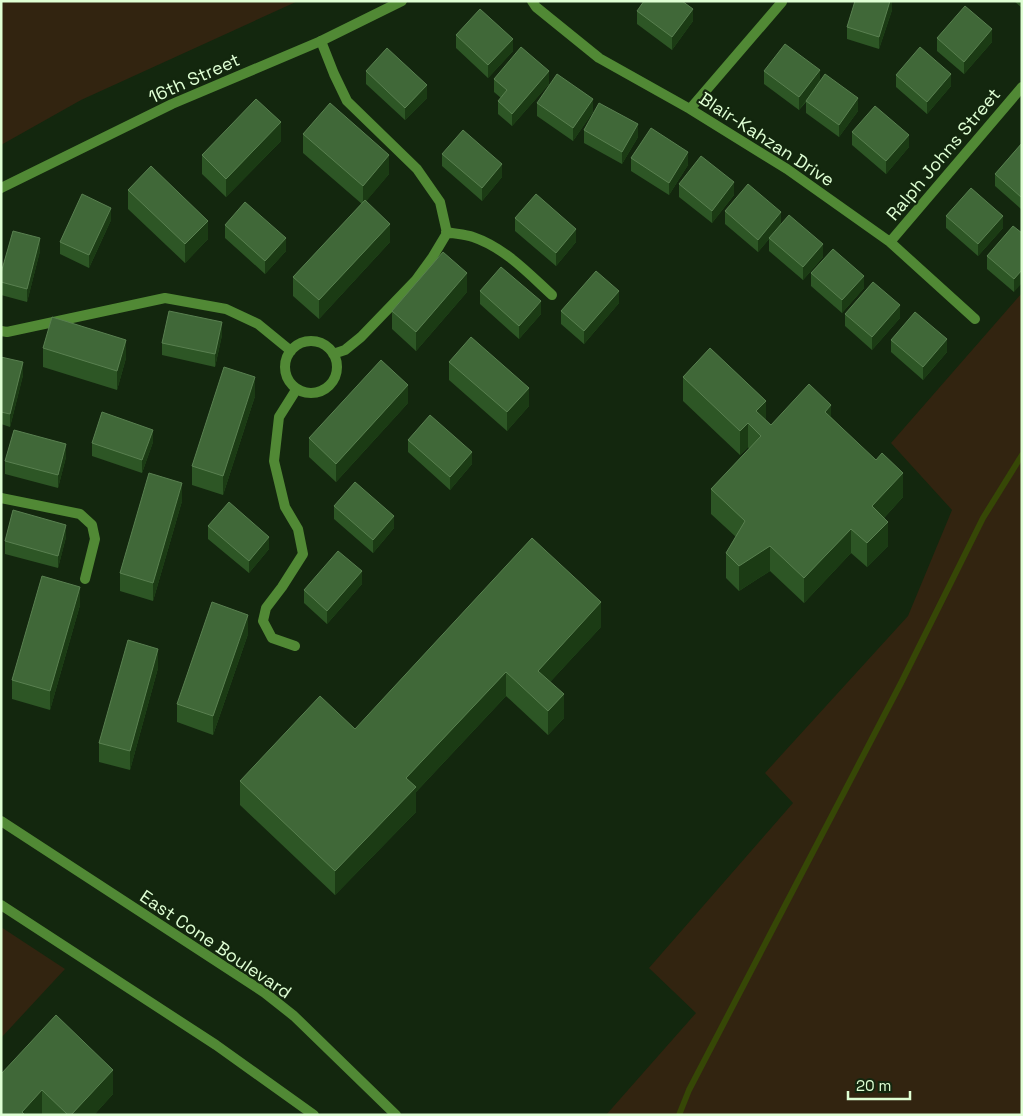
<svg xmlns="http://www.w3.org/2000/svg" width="1023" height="1116" viewBox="0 0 1023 1116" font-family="'Space Grotesk',sans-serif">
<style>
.green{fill:#322410}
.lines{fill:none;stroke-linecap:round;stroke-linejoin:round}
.stream{stroke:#364706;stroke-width:6}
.service{stroke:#518935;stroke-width:10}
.minor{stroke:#518935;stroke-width:10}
.tertiary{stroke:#518935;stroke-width:10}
.wall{fill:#2d5625}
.shaded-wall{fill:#1b3b14}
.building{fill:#406838;stroke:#598050}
.labels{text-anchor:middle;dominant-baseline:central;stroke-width:4.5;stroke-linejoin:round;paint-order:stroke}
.street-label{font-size:18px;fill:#dfffd4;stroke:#13270e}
</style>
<rect width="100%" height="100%" fill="#13270e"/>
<!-- green -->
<path class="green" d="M 1,1 L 298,1 L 81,100 L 1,145 Z
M 1022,293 L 1022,1115 L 606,1115 L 696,1013 L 649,968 L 793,803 L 765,773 L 908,616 L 952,510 L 891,443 Z
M 1,927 L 65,969 L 1,1038 Z"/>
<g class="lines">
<!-- stream -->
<path class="stream" d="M 679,1115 L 689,1090 L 901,683 L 983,518 L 1022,455"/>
<!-- service -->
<path class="service" d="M 321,41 L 334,74 L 347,101 L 417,169 L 440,202 L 447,233 L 432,258 L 416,280 L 361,337 L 345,350 L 333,354
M 446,232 C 455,234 465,234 473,237 C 505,248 528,273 552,295
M 1,331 L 7,332 L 165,298 L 226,309 L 258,324 L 291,351
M285 367a26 26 0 1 1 52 0a26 26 0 1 1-52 0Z
M 1,498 L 80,514 L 92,525 L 95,539 L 85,579
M 295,646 L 272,638 L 263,621 L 266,608 L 282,587 L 303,554 L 298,529 L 285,507 L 274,461 L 279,417 L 296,390"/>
<!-- minor -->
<path class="minor" d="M 532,1 L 536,7 L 599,58 L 690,109 L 787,169 L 890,242 L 975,319
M 690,109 L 782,2
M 890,242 L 1022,87"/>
<!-- tertiary -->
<path class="tertiary" d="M 1,188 L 172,104 L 321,41 L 402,1
M 1,821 L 265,993 L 294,1016 L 396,1115
M 1,905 L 216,1045 L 314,1115"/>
</g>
<!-- wall -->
<path class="wall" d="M 892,1 L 892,10 L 879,49 L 847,39 L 847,27 Z
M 1014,1 L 1022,1 L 1022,8 Z
M 637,11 L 693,21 L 672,50 L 637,24 Z
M 456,35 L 513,51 L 488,78 L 456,48 Z
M 937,38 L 992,42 L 964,74 L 937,51 Z
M 366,71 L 427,98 L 405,120 L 366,84 Z
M 764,71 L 820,81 L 858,111 L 839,137 L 806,113 L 806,102 L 799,110 L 764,84 Z
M 896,75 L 951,86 L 927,114 L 896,87 Z
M 494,79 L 549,84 L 512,126 L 498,114 L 498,101 L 501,98 L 494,92 Z
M 537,103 L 593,112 L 573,141 L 537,116 Z
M 584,130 L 638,137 L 622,164 L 584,143 Z
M 852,132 L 909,147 L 886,174 L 852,145 Z
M 303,134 L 389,174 L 366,201 L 390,242 L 319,319 L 293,296 L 293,277 L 362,204 L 303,153 Z
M 281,141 L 226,197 L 202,174 L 202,155 Z
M 1022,143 L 1021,209 L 995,186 L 995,174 Z
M 442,154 L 502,177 L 482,201 L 442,166 Z
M 631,158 L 688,165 L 669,195 L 631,171 Z
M 679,184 L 734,195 L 712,223 L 679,197 Z
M 128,190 L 208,239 L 185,263 L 128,209 Z
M 725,211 L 781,224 L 823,257 L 803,280 L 769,251 L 769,239 L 758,252 L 725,224 Z
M 946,216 L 1003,228 L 978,256 L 946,228 Z
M 515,218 L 576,242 L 556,266 L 515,231 Z
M 111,220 L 89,268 L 60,254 L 60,242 Z
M 225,225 L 286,251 L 265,274 L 225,238 Z
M 1022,233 L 1014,292 L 987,269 L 987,256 Z
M 40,251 L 27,302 L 1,295 L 1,273 Z
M 811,273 L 864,288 L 842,313 L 811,286 Z
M 480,291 L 541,314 L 519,339 L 480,304 Z
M 467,292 L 416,351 L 392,329 L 392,311 Z
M 619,303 L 584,344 L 561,324 L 561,311 Z
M 845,314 L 900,318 L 872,350 L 845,326 Z
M 222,335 L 215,367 L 162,355 L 162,343 Z
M 891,340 L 947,352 L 923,380 L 891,352 Z
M 43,348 L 126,358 L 117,390 L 43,367 Z
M 1,357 L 23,375 L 10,427 L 1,424 Z
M 449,362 L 529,406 L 507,431 L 449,380 Z
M 683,377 L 766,421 L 771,425 L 831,417 L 903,497 L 884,518 L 888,546 L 867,567 L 851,553 L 804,603 L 770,571 L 739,591 L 726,578 L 726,553 L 736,537 L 711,514 L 711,489 L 749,449 L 748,447 L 740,455 L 683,401 Z
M 255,396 L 223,495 L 192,485 L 192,466 Z
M 408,403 L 336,482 L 309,457 L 309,438 Z
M 408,440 L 472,464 L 450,490 L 408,452 Z
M 153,442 L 142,473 L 92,456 L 92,443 Z
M 66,457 L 58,488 L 5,474 L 5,461 Z
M 182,501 L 153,601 L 120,591 L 120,573 Z
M 334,506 L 394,528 L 373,553 L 334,519 Z
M 208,526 L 269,549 L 249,573 L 208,539 Z
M 66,537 L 58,568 L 5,554 L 5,541 Z
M 362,584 L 327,624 L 304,603 L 304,590 Z
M 80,605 L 50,710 L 12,699 L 12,680 Z
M 601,627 L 550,682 L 564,718 L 548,735 L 506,696 L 416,792 L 416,812 L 335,895 L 240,805 L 240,781 L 355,729 Z
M 248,634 L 213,735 L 177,722 L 177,704 Z
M 158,668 L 130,770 L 99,762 L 99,743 Z
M 1,1074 L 113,1094 L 94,1115 L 1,1115 Z"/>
<!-- shaded-wall -->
<path class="shaded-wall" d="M 890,1 L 892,1 L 892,10 L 879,49 L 879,37 Z
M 693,9 L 693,21 L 672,50 L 672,37 Z
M 992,29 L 992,42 L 964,74 L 964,62 Z
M 513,39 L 513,51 L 488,78 L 488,65 Z
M 820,70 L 820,82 L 799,110 L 799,97 Z
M 549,71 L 549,84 L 512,126 L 512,114 Z
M 951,74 L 951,86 L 927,114 L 927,102 Z
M 427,85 L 427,98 L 405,120 L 405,108 Z
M 858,98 L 858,111 L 839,137 L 839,125 Z
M 593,99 L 593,112 L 573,141 L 573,128 Z
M 281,122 L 281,141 L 226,197 L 226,179 Z
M 638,124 L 638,137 L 622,164 L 622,152 Z
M 909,135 L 909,147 L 886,174 L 886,161 Z
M 688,152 L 688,165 L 669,195 L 669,183 Z
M 389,155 L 389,174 L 363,205 L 363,186 Z
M 502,164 L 502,177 L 482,201 L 482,188 Z
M 734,182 L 734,195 L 712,223 L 712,211 Z
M 111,208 L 111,220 L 89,268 L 89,255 Z
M 781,212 L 781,225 L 758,252 L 758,240 Z
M 1003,216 L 1003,228 L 978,256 L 978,244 Z
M 208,221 L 208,239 L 185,263 L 185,244 Z
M 390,224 L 390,242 L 319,319 L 319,300 Z
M 576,229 L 576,242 L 556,266 L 556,253 Z
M 40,238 L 40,251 L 27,302 L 27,289 Z
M 286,238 L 286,251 L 265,274 L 265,261 Z
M 823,244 L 823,257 L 803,280 L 803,267 Z
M 1022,270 L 1022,283 L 1014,292 L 1014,279 Z
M 467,273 L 467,292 L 416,351 L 416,332 Z
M 864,276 L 864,288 L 842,313 L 842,300 Z
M 619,291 L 619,303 L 584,344 L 584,331 Z
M 541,301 L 541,314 L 519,339 L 519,326 Z
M 900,305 L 900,318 L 872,350 L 872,337 Z
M 222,322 L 222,335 L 215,367 L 215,354 Z
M 947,339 L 947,352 L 923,380 L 923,367 Z
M 126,340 L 126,358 L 117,390 L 117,371 Z
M 23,362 L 23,375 L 10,427 L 10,414 Z
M 255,377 L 255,396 L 223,495 L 223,476 Z
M 408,385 L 408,403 L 336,482 L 336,464 Z
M 529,388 L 529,406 L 507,431 L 507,412 Z
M 766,401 L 766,425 L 756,411 Z
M 831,405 L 831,429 L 825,412 Z
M 748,423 L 748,447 L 740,455 L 740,431 Z
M 153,430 L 153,442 L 142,473 L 142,460 Z
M 66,444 L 66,457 L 58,488 L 58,475 Z
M 472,452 L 472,464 L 450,490 L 450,477 Z
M 903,473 L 903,497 L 872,531 L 872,506 Z
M 182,483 L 182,501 L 153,601 L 153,583 Z
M 394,516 L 394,528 L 373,553 L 373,540 Z
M 888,522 L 888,546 L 867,567 L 867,543 Z
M 66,525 L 66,537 L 58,568 L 58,556 Z
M 851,529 L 851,553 L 804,603 L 804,578 Z
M 269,537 L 269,549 L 249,573 L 249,561 Z
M 770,546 L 770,571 L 739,591 L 739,566 Z
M 362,571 L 362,584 L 327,624 L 327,611 Z
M 80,587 L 80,605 L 50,710 L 50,691 Z
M 601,602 L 601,627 L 538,695 L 538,671 Z
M 248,615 L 248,634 L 213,735 L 213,716 Z
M 158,649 L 158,668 L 130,770 L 130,751 Z
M 506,672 L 506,696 L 416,792 L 416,812 L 335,895 L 335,871 L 406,778 Z
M 564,694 L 564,718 L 548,735 L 548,711 Z
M 113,1070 L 113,1094 L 94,1115 L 71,1115 Z
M 42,1090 L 42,1115 L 22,1115 L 22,1112 Z"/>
<!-- building -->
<path class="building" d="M 644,1 L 682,1 L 693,9 L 672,37 L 637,11 Z
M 855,1 L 890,1 L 879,37 L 847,27 Z
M 965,6 L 992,29 L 964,62 L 937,38 Z
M 480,9 L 513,39 L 488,65 L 456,35 Z
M 785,44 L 820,70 L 799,97 L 764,71 Z
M 521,47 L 549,71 L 512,114 L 498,101 L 507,90 L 494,79 Z
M 920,47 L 951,74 L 927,102 L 896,75 Z
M 387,48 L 427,85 L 405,108 L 366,71 Z
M 557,74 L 593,99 L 573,128 L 537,103 Z
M 825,74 L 858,98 L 839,125 L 806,101 Z
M 256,99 L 281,122 L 226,179 L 202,155 Z
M 330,103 L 389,155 L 363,186 L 303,134 Z
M 599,103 L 638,124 L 622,152 L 584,130 Z
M 875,106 L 909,135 L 886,161 L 852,132 Z
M 651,128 L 688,152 L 669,183 L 631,158 Z
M 463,130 L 502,164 L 482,188 L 442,154 Z
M 1022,143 L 1022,196 L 1021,197 L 995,174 Z
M 701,156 L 734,182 L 712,211 L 679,184 Z
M 151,166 L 208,221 L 185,244 L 128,190 Z
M 748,184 L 781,212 L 758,240 L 725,211 Z
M 971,188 L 1003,216 L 978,244 L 946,216 Z
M 82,194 L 111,208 L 89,255 L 60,242 Z
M 536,194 L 576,229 L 556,253 L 515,218 Z
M 365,200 L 390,224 L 319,300 L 293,277 Z
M 245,202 L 286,238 L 265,261 L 225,225 Z
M 789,215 L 823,244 L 803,267 L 769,238 Z
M 1013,226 L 1022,233 L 1022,270 L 1014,279 L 987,256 Z
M 13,231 L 40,238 L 27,289 L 1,282 L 1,273 Z
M 833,249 L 864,276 L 842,300 L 811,273 Z
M 443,252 L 467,273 L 416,332 L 392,311 Z
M 501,267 L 541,301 L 519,326 L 480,291 Z
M 596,271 L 619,291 L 584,331 L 561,311 Z
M 873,282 L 900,305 L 872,337 L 845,314 Z
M 169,311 L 222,322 L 215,354 L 162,343 Z
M 915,312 L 947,339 L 923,367 L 891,340 Z
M 52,317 L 126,340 L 117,371 L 43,348 Z
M 471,337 L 529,388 L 507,412 L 449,362 Z
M 710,348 L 766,401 L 756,411 L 771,425 L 809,384 L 831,405 L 825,412 L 876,460 L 882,453 L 903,473 L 872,506 L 888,522 L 867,543 L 851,529 L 804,578 L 770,546 L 739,566 L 726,553 L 745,521 L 711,489 L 761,436 L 748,423 L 740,431 L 683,377 Z
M 1,357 L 23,362 L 10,414 L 1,412 Z
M 381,360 L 408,385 L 336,464 L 309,438 Z
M 224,367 L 255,377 L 223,476 L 192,466 Z
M 102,412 L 153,430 L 142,460 L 92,443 Z
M 430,415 L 472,452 L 450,477 L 408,440 Z
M 14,430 L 66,444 L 58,475 L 5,461 Z
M 149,473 L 182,483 L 153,583 L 120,573 Z
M 355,482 L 394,516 L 373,540 L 334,506 Z
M 229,502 L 269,537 L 249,561 L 208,526 Z
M 13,510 L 66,525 L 58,556 L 5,541 Z
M 532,538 L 601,602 L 538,671 L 564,694 L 548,711 L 506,672 L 406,778 L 416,787 L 335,871 L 240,781 L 320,696 L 355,729 Z
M 338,551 L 362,571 L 327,611 L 304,590 Z
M 42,576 L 80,587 L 50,691 L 12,680 Z
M 212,602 L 248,615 L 213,716 L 177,704 Z
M 128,640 L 158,649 L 130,751 L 99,743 Z
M 56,1015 L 113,1070 L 71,1115 L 68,1115 L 42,1090 L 22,1112 L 25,1115 L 1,1115 L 1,1074 Z"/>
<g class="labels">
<!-- street labels -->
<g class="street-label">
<text transform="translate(194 78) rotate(-24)">16th Street</text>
<text transform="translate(767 139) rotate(33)">Blair-Kahzan Drive</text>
<text transform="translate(943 154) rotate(-50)">Ralph Johns Street</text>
<text transform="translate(216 944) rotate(34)">East Cone Boulevard</text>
</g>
</g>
<!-- border -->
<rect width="1023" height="1116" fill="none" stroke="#dfffd4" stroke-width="5"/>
<!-- scale -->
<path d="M848 1091v8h62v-8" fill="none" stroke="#dfffd4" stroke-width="2.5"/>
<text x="856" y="1091" font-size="15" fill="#dfffd4" stroke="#13270e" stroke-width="4" paint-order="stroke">20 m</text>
</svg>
